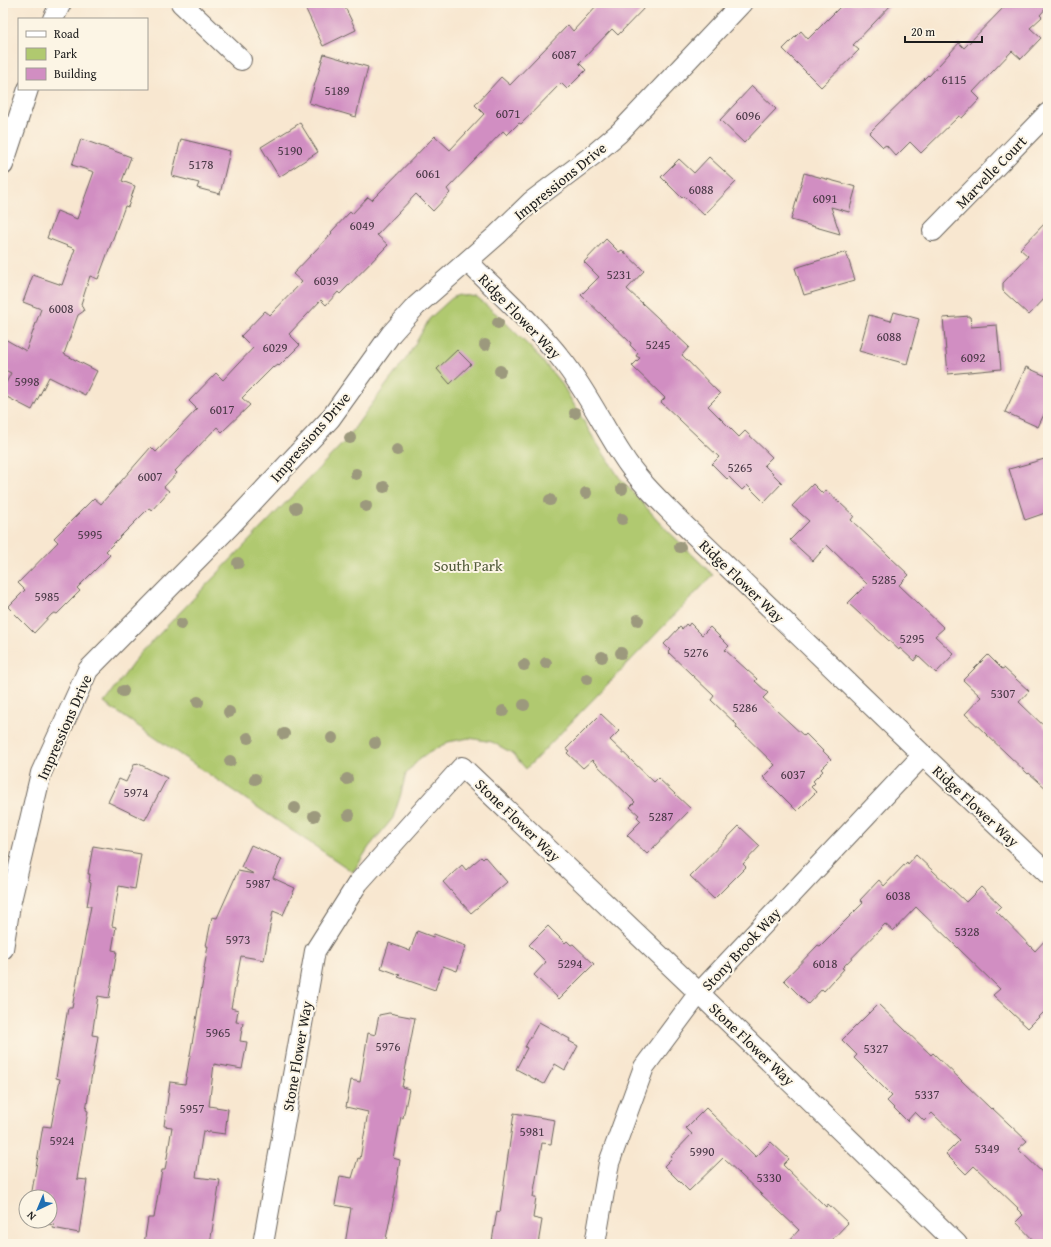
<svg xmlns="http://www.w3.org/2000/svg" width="1051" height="1247" viewBox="0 0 1051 1247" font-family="'Gentium Book Plus',serif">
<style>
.green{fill:#b0c96f;stroke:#667246}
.building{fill:#d18ec2}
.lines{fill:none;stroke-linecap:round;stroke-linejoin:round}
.minor-casing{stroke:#69635b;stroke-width:22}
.minor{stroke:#fff;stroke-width:20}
.tree{fill:#9c997d}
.labels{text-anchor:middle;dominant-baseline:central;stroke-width:4;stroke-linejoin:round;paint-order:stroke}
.number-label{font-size:13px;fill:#493846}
.street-label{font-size:15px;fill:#1c1c1c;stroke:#fcf5e5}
.park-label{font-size:15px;fill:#505939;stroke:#fcf5e5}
</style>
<rect width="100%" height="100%" fill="#fcf5e5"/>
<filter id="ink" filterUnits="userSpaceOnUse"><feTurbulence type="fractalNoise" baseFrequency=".025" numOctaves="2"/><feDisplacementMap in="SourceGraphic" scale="8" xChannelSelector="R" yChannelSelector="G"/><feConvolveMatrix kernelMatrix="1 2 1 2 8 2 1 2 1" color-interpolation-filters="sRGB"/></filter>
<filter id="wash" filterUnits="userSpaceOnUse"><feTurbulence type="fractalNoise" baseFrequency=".012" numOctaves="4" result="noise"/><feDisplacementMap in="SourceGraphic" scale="16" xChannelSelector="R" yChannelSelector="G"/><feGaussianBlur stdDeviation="0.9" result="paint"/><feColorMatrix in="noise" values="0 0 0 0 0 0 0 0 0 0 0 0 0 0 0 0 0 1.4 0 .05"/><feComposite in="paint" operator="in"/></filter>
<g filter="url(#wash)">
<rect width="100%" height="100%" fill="#f8e7d0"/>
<!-- green -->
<path class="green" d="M 461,295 L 477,298 L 499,316 L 533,350 L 562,384 L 594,439 L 619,477 L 665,528 L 713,575 L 526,769 L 512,753 L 492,742 L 469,738 L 448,742 L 420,758 L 406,774 L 400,797 L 393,818 L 369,847 L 353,872 L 104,703 L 139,655 L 346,440 L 366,412 L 408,356 L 430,318 L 452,298 Z"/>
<g id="blocks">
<!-- building -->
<path class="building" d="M 303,3 L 343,3 L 356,30 L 323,46 Z
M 599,3 L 649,3 L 618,35 L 612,29 L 579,63 L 586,70 L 567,89 L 561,83 L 521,124 L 519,123 L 507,135 L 503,131 L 447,189 L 450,193 L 433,211 L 416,194 L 377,235 L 388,245 L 340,294 L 338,292 L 326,305 L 321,300 L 289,334 L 300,345 L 279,366 L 278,365 L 274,368 L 273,367 L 242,398 L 250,405 L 222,432 L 217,427 L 175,471 L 177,473 L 164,487 L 169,491 L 152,510 L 149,508 L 106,551 L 110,555 L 77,588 L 80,591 L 57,614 L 55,613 L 52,614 L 34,633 L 8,607 L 25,590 L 18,583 L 58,542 L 54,538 L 94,498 L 101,504 L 151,447 L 156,452 L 197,409 L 189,401 L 216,373 L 223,380 L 253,348 L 241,336 L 265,311 L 270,315 L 302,282 L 293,274 L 332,233 L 331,232 L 350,212 L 352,214 L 368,197 L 372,200 L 435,136 L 450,150 L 484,114 L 475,105 L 501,77 L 510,85 L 568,25 L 573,31 Z
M 844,3 L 893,3 L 853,45 L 859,50 L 821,87 L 783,49 L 801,31 L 808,39 Z
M 1008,3 L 1048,3 L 1048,6 L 1040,15 L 1042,17 L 1030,28 L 1041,38 L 1021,59 L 1012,51 L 973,92 L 980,99 L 962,118 L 959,116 L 921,153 L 910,142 L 896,156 L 886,145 L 883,147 L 869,133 L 928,75 L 929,76 L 959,43 L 964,48 Z
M 324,54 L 368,67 L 359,102 L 359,104 L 356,117 L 309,103 Z
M 752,86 L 776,109 L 744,143 L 720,120 Z
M 300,123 L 318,152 L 279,177 L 261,147 Z
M 81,139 L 131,157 L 122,181 L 135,186 L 128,207 L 125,206 L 98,279 L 90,276 L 81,304 L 84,311 L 78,315 L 64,354 L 97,371 L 85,395 L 49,377 L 32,410 L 3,395 L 3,389 L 11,373 L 3,369 L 3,338 L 26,351 L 41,309 L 23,302 L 33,275 L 62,285 L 75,249 L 47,238 L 57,211 L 77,219 L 94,172 L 72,165 Z
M 181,139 L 230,151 L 220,194 L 197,188 L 199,183 L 172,176 Z
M 709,157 L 736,182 L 704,215 L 684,196 L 682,198 L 661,177 L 679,159 L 694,173 Z
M 804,173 L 856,187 L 849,212 L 831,207 L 840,234 L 791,220 Z
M 1048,220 L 1048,295 L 1029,315 L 1003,291 L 1003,283 L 1028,256 L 1020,249 Z
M 606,239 L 619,252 L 622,250 L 644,271 L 627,289 L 689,347 L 682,355 L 720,394 L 708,406 L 739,437 L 745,431 L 772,457 L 764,465 L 782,483 L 764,502 L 747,485 L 742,490 L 729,477 L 727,479 L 712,464 L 719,457 L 661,402 L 665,398 L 632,366 L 640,358 L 636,356 L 638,353 L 630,345 L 631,343 L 581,295 L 599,277 L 584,262 Z
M 846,252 L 855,280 L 804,295 L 795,268 Z
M 894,312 L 919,319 L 907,364 L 859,351 L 869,315 L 891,321 Z
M 970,316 L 971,327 L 997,325 L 1001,369 L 948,374 L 943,318 Z
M 457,350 L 471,364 L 450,384 L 437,369 Z
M 1026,367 L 1048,377 L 1048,406 L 1038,427 L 1005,412 Z
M 1048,458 L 1048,512 L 1025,520 L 1009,469 Z
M 813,484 L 823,494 L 826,490 L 854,516 L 851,520 L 909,575 L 899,585 L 944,628 L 935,636 L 954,654 L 936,673 L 918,656 L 914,661 L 900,648 L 899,650 L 848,603 L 867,584 L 827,545 L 813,561 L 790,540 L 809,521 L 792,506 Z
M 690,623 L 702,635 L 710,627 L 729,646 L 725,650 L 757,679 L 755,681 L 768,693 L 763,698 L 804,736 L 806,734 L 831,759 L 821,769 L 823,771 L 813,781 L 815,783 L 811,787 L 816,792 L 797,811 L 763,777 L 775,765 L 736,727 L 737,725 L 711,700 L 714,696 L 668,652 L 670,650 L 664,644 L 680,627 L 682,629 L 686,624 L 688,626 Z
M 988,655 L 1002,669 L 1004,668 L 1029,691 L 1019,702 L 1048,730 L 1048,790 L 1029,773 L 1028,774 L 965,714 L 981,697 L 963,680 Z
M 601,714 L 619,731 L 610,740 L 654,782 L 658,778 L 691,809 L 647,854 L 627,835 L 641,821 L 637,817 L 639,815 L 630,807 L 635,802 L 592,760 L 583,768 L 567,753 L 569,751 L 566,749 Z
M 135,763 L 136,764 L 137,763 L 167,778 L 145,820 L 108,802 L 119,779 L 126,782 Z
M 739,826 L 760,846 L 743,864 L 746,867 L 714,899 L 690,876 Z
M 251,845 L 282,859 L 273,878 L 295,888 L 283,915 L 273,911 L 264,960 L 241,956 L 231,1008 L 238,1010 L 236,1022 L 243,1023 L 240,1041 L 247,1042 L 242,1069 L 214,1064 L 209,1106 L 228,1109 L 225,1134 L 203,1131 L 196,1177 L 220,1180 L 210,1244 L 144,1244 L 148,1218 L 154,1218 L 162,1170 L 165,1170 L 172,1127 L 164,1126 L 170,1082 L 185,1084 L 205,969 L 204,969 L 208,946 L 206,946 L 212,917 L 217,918 L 238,871 L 254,874 L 241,867 Z
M 93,846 L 141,854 L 135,889 L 119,886 L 112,926 L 116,927 L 112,950 L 117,951 L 109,998 L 98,996 L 92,1035 L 98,1036 L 86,1110 L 88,1111 L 77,1179 L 87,1180 L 79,1233 L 53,1228 L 54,1225 L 39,1223 L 39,1221 L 50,1221 L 50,1197 L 31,1197 L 43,1126 L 51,1127 L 60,1079 L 56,1078 L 62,1042 L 68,1008 L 72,1008 L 91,906 L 87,906 L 91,883 L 89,882 L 90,874 L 88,874 Z
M 916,855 L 966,902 L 981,887 L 1001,906 L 996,911 L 1035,951 L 1048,937 L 1048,1008 L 1028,1028 L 993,995 L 1000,989 L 916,907 L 893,931 L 885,924 L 842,968 L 844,969 L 824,991 L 822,989 L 808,1004 L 784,980 L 818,945 L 820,946 L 863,903 L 860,900 L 879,880 L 884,886 L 907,862 L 908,864 Z
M 481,857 L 483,859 L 485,857 L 507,882 L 471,913 L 443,882 L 462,865 L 466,870 Z
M 548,926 L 565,943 L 567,941 L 571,945 L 573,944 L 594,964 L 559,999 L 534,975 L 546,962 L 529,945 Z
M 417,931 L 433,937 L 434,934 L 466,946 L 457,971 L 443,966 L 435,990 L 398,977 L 400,975 L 381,968 L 389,943 L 410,951 Z
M 878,1004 L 931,1055 L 933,1053 L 991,1109 L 992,1108 L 1027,1141 L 1018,1149 L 1048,1178 L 1048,1244 L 1037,1244 L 1016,1222 L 1023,1215 L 1017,1209 L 1018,1208 L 974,1166 L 966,1174 L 946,1154 L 960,1140 L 932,1113 L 924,1121 L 915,1112 L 907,1121 L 887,1101 L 892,1096 L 854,1058 L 857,1055 L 842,1040 Z
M 389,1013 L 415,1018 L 402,1087 L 409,1089 L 403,1118 L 401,1117 L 393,1158 L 400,1160 L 395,1193 L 385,1244 L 345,1244 L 351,1208 L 335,1205 L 340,1176 L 352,1178 L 358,1158 L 360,1159 L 368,1112 L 346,1107 L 351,1080 L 360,1082 L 368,1033 L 375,1035 L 379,1015 Z
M 539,1022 L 570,1039 L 569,1041 L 578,1046 L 565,1070 L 555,1064 L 544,1084 L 516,1069 L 527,1048 L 525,1047 Z
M 706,1108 L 756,1157 L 771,1142 L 789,1159 L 783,1165 L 826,1207 L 828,1204 L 848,1223 L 828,1244 L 786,1244 L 799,1230 L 723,1158 L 689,1191 L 664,1166 L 672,1158 L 671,1156 L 692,1134 L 686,1128 Z
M 514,1113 L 555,1120 L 551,1144 L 542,1143 L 533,1197 L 536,1197 L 533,1218 L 542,1220 L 538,1244 L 513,1244 L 492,1241 L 497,1211 L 500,1212 Z"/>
</g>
</g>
<g filter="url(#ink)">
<use href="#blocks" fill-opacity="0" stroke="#69635b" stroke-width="1"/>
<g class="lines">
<defs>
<path id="minor" d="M 181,3 L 241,60
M 53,19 L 61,3
M 3,165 L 28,89
M 933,231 L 1048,113
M 468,262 C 500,294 534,324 562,360 C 586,390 602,424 622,455 C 637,479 658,499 678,519 L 923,755 L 1048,874
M 3,949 L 10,905 L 41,773 L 88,670 L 231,525 L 330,419 L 391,334 L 416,306 L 497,235 L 532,201 L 593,155 L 619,133 L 742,3
M 263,1244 L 315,951 L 358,883 L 462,767 L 699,993 L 957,1244
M 595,1244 L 609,1163 L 644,1067 L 699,993 L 923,755"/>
</defs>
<!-- minor casing -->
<use href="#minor" class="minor-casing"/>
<!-- minor -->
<use href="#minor" class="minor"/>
</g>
<!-- trees -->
<g class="tree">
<circle cx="498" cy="323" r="6"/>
<circle cx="485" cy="345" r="6"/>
<circle cx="500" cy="371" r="6"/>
<circle cx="575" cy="413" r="6"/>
<circle cx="350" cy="438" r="6"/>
<circle cx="397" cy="450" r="6"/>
<circle cx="356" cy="474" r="6"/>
<circle cx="384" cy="487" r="6"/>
<circle cx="622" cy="489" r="6"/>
<circle cx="586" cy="493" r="6"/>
<circle cx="550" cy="500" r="6"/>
<circle cx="366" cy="506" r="6"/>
<circle cx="296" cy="508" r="6"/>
<circle cx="622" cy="519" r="6"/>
<circle cx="680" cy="547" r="6"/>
<circle cx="238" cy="563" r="6"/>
<circle cx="638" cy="620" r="6"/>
<circle cx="181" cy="624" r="6"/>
<circle cx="621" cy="653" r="6"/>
<circle cx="602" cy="657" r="6"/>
<circle cx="546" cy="663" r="6"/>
<circle cx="524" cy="665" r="6"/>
<circle cx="587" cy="679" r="6"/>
<circle cx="123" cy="691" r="6"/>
<circle cx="198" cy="702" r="6"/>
<circle cx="524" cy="705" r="6"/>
<circle cx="503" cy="711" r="6"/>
<circle cx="229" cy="712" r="6"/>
<circle cx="284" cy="734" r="6"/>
<circle cx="248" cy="738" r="6"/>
<circle cx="332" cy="738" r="6"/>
<circle cx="375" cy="743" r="6"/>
<circle cx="230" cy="761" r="6"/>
<circle cx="255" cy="779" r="6"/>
<circle cx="347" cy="779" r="6"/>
<circle cx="295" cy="808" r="6"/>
<circle cx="349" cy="815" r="6"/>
<circle cx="314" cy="816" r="6"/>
</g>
</g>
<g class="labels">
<!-- number labels -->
<g class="number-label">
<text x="564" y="54">6087</text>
<text x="954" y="79">6115</text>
<text x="337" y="90">5189</text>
<text x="508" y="113">6071</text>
<text x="748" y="115">6096</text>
<text x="290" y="150">5190</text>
<text x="201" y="164">5178</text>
<text x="428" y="173">6061</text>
<text x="701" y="189">6088</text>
<text x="825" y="198">6091</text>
<text x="362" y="225">6049</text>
<text x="619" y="274">5231</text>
<text x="326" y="280">6039</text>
<text x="61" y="308">6008</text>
<text x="889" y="336">6088</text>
<text x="658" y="344">5245</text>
<text x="275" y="347">6029</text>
<text x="973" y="357">6092</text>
<text x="27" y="381">5998</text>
<text x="222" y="409">6017</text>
<text x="740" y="467">5265</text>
<text x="150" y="476">6007</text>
<text x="90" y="534">5995</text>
<text x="884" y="579">5285</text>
<text x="47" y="596">5985</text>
<text x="912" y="638">5295</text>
<text x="696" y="652">5276</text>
<text x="1003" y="693">5307</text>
<text x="745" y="707">5286</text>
<text x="793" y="774">6037</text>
<text x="136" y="792">5974</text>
<text x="661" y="816">5287</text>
<text x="258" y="883">5987</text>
<text x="898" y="895">6038</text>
<text x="967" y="931">5328</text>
<text x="238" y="939">5973</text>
<text x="570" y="963">5294</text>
<text x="825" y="963">6018</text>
<text x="218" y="1032">5965</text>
<text x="388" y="1046">5976</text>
<text x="876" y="1048">5327</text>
<text x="927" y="1094">5337</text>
<text x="192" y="1108">5957</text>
<text x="532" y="1131">5981</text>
<text x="62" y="1140">5924</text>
<text x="987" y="1148">5349</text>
<text x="702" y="1151">5990</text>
<text x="769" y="1177">5330</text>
</g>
<!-- street labels -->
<g class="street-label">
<text transform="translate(991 172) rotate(-46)">Marvelle Court</text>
<text transform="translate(560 181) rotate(-39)">Impressions Drive</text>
<text transform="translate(520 316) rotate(46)">Ridge Flower Way</text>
<text transform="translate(310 437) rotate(-49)">Impressions Drive</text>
<text transform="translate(742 581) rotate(44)">Ridge Flower Way</text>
<text transform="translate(64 727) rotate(-66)">Impressions Drive</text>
<text transform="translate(976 806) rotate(43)">Ridge Flower Way</text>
<text transform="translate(518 820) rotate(44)">Stone Flower Way</text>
<text transform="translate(741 949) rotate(-47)">Stony Brook Way</text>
<text transform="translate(752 1044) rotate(44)">Stone Flower Way</text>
<text transform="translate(297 1056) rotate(-80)">Stone Flower Way</text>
</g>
<!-- park labels -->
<g class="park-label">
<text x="468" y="565">South Park</text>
</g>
</g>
<!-- margin -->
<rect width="1051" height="1247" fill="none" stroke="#fcf5e5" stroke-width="16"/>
<!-- legend -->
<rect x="18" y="18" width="130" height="72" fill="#fcf5e5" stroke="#a29e95"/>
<rect x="26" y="31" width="20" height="6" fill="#ffffff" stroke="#a29e95"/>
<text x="54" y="38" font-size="12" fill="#1c1c1c">Road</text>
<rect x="26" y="48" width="20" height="12" fill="#b0c96f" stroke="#a29e95"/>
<text x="54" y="58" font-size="12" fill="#1c1c1c">Park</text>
<rect x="26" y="68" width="20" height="12" fill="#d18ec2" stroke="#a29e95"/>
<text x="54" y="78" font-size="12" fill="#1c1c1c">Building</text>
<!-- north arrow -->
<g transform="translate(38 1209) rotate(224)"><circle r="19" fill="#fcf5e5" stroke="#a29e95"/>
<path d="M0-3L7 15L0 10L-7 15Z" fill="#1f6fb2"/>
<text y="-6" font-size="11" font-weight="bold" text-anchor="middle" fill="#1c1c1c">N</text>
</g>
<!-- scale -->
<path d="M905 36v6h77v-6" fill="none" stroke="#1c1c1c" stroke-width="2"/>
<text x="911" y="36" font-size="12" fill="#1c1c1c" stroke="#fcf5e5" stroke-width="3" paint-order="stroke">20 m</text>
</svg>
